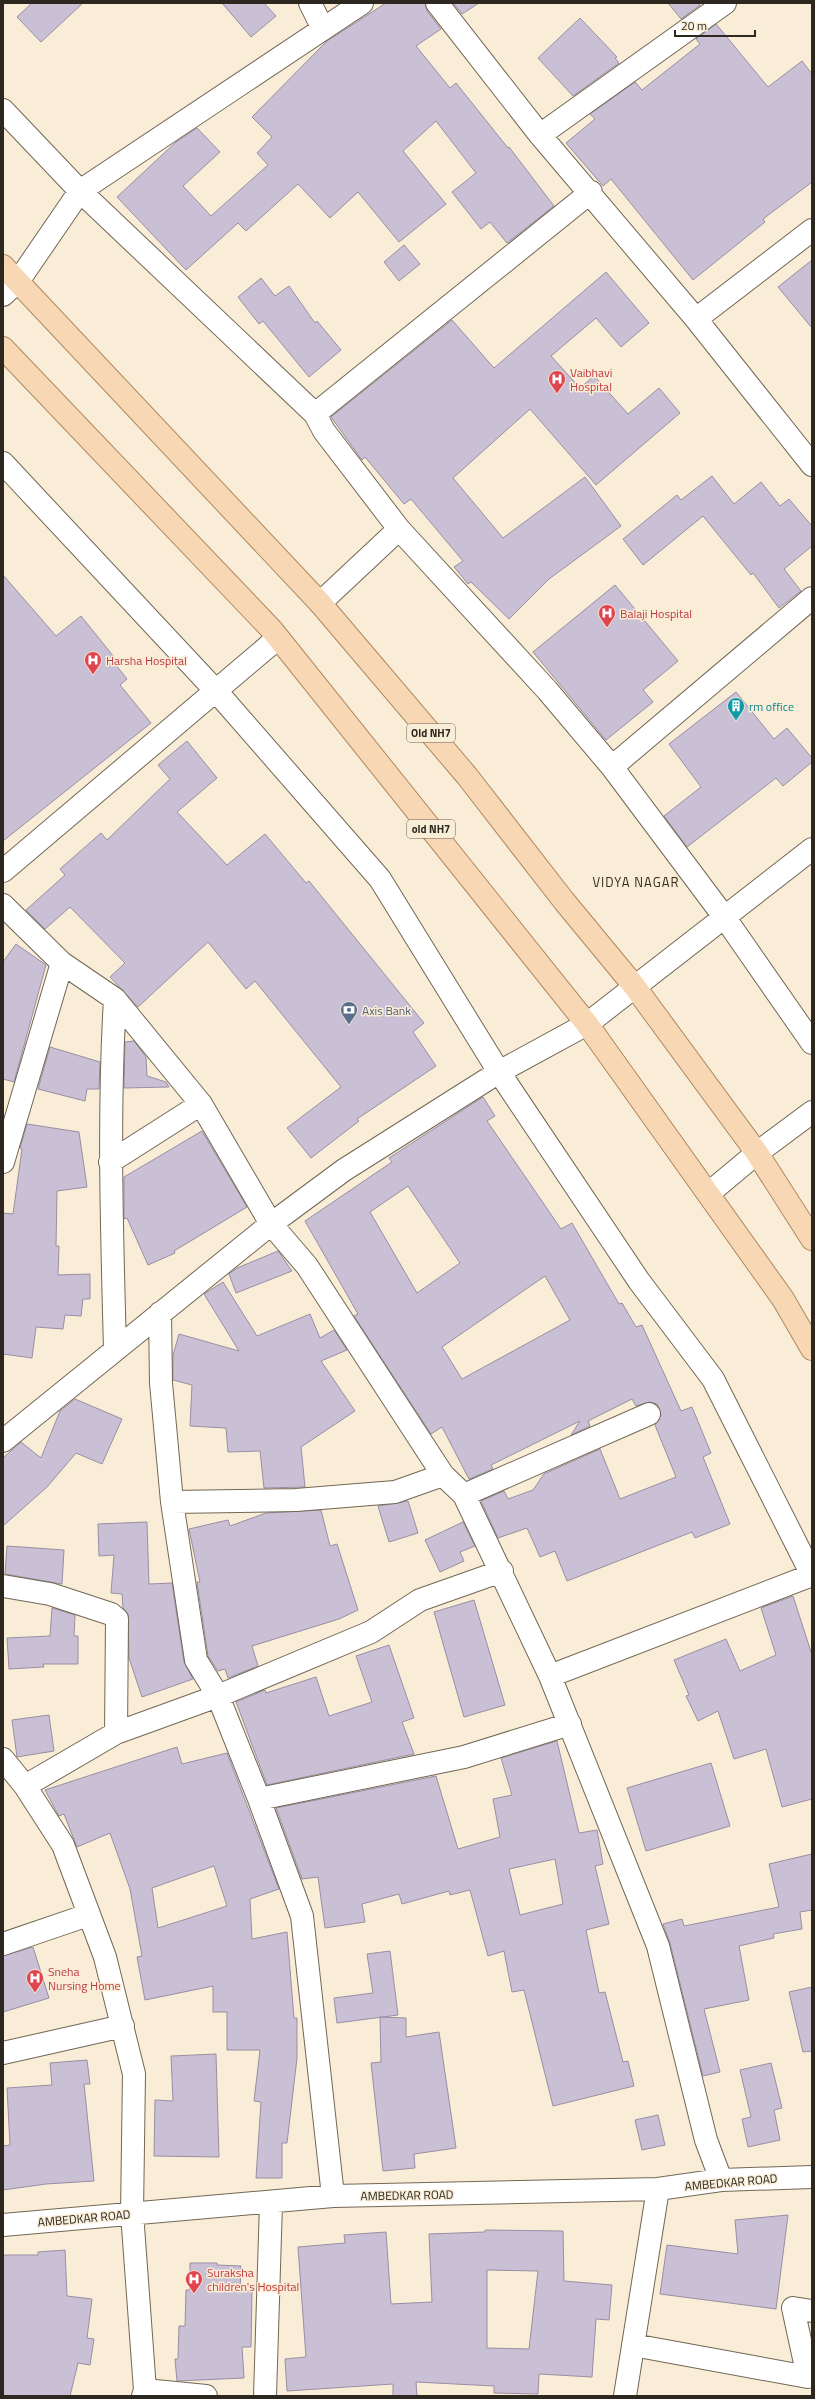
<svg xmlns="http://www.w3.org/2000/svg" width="815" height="2399" viewBox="0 0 815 2399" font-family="'Titillium Web',sans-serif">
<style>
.building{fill:#cac0d5;stroke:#998ea3;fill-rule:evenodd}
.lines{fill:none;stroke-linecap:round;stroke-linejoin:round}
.minor-casing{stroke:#726754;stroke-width:24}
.major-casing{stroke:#ad8860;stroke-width:24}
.minor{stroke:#fff;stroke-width:22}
.major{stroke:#f8d7b5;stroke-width:22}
.labels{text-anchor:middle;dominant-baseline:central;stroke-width:3;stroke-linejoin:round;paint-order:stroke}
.shield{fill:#faedd8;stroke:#6a6357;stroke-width:1}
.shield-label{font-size:11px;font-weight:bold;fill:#2c2820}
.health-label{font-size:12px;fill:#be3a42;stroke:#faedd8;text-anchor:start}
.culture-label{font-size:12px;fill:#0d838f;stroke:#faedd8;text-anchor:start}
.service-label{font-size:12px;fill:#4e5e75;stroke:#faedd8;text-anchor:start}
.street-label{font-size:12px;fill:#2c2820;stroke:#faedd8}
.neighbourhood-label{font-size:13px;letter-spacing:1px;fill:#362c1b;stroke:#faedd8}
</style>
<rect width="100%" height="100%" fill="#faedd8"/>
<!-- building -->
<path class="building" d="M 32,3 L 83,3 L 41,42 L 17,17 Z
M 222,3 L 264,3 L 276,16 L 251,37 Z
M 386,3 L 425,3 L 427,11 L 441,29 L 416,46 L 450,88 L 456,83 L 508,148 L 509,147 L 554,206 L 507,243 L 490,222 L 481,229 L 452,192 L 476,173 L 436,121 L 403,151 L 446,204 L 399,242 L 358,192 L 330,218 L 298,184 L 246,231 L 238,223 L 186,270 L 117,197 L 176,142 L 197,128 L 220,152 L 183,186 L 211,216 L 268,165 L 257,153 L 272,137 L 252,117 L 327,41 Z
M 453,3 L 479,3 L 462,14 Z
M 668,3 L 699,3 L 700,5 L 681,19 Z
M 580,18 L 617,57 L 615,58 L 619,63 L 573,96 L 538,58 Z
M 716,24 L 768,87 L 802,61 L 812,74 L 812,182 L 763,219 L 765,222 L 693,280 L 611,179 L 603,186 L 566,143 L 595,119 L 590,114 L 635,82 L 642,90 L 700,44 L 696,39 Z
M 404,245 L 420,264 L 399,281 L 384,262 Z
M 812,260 L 812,328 L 778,287 Z
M 606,272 L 649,323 L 621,347 L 596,318 L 551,356 L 580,388 L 594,376 L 628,414 L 659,388 L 680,413 L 596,485 L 530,409 L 453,478 L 503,538 L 585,477 L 621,526 L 549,579 L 509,619 L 471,582 L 468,584 L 454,567 L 463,561 L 411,499 L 404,504 L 365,457 L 362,460 L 331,417 L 452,320 L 494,368 Z
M 261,278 L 275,296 L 289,286 L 315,323 L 317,321 L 341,350 L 309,377 L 263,321 L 259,324 L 238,297 Z
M 712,476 L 734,504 L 761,482 L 780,506 L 789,499 L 812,526 L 812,546 L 784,569 L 801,591 L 779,608 L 753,573 L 751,575 L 703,516 L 643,565 L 623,539 L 677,495 L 681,500 Z
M 3,575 L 56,636 L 81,616 L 114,657 L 112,660 L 127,679 L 120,685 L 151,723 L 3,841 Z
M 615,585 L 678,661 L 643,690 L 653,702 L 606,740 L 533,652 Z
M 736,692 L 774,739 L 787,728 L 812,758 L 812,762 L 783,786 L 776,778 L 687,847 L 664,816 L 701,787 L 669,744 Z
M 187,741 L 217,778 L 177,812 L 227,865 L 265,834 L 306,883 L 309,881 L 424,1023 L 413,1032 L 436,1066 L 357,1119 L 359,1121 L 311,1158 L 287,1128 L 341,1087 L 255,981 L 246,989 L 208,942 L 138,1007 L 110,977 L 125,963 L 70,907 L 45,929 L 26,910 L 65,875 L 60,869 L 101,833 L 107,840 L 170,779 L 158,765 Z
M 16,944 L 46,965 L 14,1082 L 3,1079 L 3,962 Z
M 134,1041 L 146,1057 L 147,1076 L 166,1082 L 169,1087 L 124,1088 L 125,1042 Z
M 50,1047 L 100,1062 L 99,1089 L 87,1089 L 85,1101 L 38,1089 Z
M 483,1097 L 495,1116 L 487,1121 L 561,1229 L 572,1223 L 619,1304 L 622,1303 L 636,1327 L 642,1325 L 681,1411 L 692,1407 L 711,1453 L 703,1457 L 730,1524 L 695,1538 L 692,1532 L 567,1581 L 555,1551 L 540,1557 L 527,1528 L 498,1538 L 481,1501 L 504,1491 L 508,1499 L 533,1490 L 544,1474 L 600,1449 L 620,1499 L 676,1477 L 655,1425 L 661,1415 L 657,1404 L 650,1402 L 636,1406 L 632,1399 L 588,1421 L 590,1426 L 571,1435 L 580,1421 L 491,1465 L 493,1469 L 469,1479 L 442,1427 L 431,1434 L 354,1316 L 358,1314 L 305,1221 L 392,1162 L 389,1158 ZM 408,1186 L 460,1263 L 417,1293 L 370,1212 ZM 545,1276 L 570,1320 L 462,1379 L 442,1347 Z
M 27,1124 L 79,1132 L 87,1187 L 57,1191 L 56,1246 L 59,1246 L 58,1275 L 90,1274 L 90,1299 L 83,1299 L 81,1316 L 65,1315 L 63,1329 L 36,1327 L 32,1358 L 3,1354 L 3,1213 L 13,1214 L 22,1149 L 20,1148 Z
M 202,1131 L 247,1207 L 174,1251 L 175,1253 L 148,1265 L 127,1218 L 124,1219 L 124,1177 Z
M 278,1251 L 292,1271 L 236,1293 L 229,1274 L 237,1268 Z
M 223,1282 L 257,1336 L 310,1314 L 320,1338 L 334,1330 L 347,1350 L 321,1361 L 355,1411 L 301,1447 L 305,1487 L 264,1488 L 260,1451 L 228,1452 L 226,1428 L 190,1426 L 192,1385 L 173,1380 L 173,1355 L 179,1334 L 239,1351 L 204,1294 Z
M 75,1399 L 122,1419 L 102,1464 L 76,1453 L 47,1487 L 3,1526 L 3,1458 L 21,1442 L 41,1458 L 60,1411 Z
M 408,1501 L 418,1533 L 389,1542 L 378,1506 Z
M 321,1510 L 330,1546 L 337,1544 L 358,1610 L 339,1619 L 252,1646 L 258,1666 L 228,1678 L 225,1669 L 218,1671 L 208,1656 L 197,1582 L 200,1582 L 189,1529 L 228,1520 L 230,1526 L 266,1513 Z
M 147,1522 L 149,1584 L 172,1583 L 184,1662 L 193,1679 L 142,1697 L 129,1658 L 128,1614 L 123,1608 L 122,1594 L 111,1593 L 114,1555 L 99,1556 L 98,1524 Z
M 463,1522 L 475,1546 L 460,1552 L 464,1561 L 440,1572 L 425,1540 Z
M 7,1546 L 64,1550 L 62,1584 L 5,1574 Z
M 793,1596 L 812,1655 L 812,1799 L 782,1807 L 766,1749 L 734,1759 L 718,1711 L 698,1721 L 686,1696 L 689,1695 L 674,1660 L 726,1639 L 740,1671 L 776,1655 L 761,1608 Z
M 474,1600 L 505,1705 L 464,1717 L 434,1612 Z
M 52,1608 L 75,1615 L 74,1636 L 78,1636 L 78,1664 L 43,1664 L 44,1667 L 9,1669 L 7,1638 L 50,1636 Z
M 389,1645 L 414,1718 L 402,1722 L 414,1754 L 267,1785 L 236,1702 L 265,1690 L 266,1693 L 316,1677 L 329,1716 L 372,1702 L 356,1656 Z
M 49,1715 L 54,1751 L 17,1757 L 12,1720 Z
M 557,1741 L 579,1833 L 597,1830 L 603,1864 L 595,1866 L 609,1924 L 586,1930 L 599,1993 L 605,1992 L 623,2062 L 628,2061 L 634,2086 L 553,2106 L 524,1990 L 512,1992 L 504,1951 L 488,1956 L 470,1890 L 450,1895 L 449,1891 L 402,1904 L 399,1894 L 362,1904 L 365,1922 L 325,1928 L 318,1877 L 302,1879 L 276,1808 L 436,1776 L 458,1849 L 500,1837 L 493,1799 L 512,1795 L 501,1758 ZM 555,1859 L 563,1904 L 520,1915 L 509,1869 Z
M 177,1747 L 182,1764 L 227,1753 L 279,1889 L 250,1899 L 252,1939 L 287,1932 L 294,2018 L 297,2018 L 297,2058 L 287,2143 L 282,2143 L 282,2178 L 256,2178 L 261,2102 L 254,2101 L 260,2050 L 227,2050 L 227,2012 L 213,2012 L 213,1986 L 145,2000 L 137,1957 L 142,1956 L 130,1889 L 110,1833 L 77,1847 L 64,1814 L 59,1816 L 45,1790 ZM 214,1866 L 227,1906 L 158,1928 L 152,1888 Z
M 711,1763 L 730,1826 L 646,1851 L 627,1788 Z
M 812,1854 L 812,1910 L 800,1912 L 802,1929 L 773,1934 L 774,1938 L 739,1946 L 749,2000 L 704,2009 L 720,2072 L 703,2076 L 670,1943 L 663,1924 L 682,1919 L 684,1926 L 779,1907 L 769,1864 Z
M 33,1947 L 49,1998 L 3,2012 L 3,1956 Z
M 390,1951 L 398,2015 L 337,2023 L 334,1998 L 373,1993 L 367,1954 Z
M 812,1987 L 812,2051 L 803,2052 L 789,1992 Z
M 380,2017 L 406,2018 L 406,2037 L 439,2032 L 456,2148 L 414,2154 L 415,2168 L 383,2171 L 371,2063 L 381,2062 Z
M 216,2054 L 219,2157 L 154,2156 L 155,2100 L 173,2101 L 171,2056 Z
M 87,2060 L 90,2084 L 84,2084 L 94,2181 L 46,2184 L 3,2190 L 3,2146 L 10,2145 L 7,2088 L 52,2085 L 50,2063 Z
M 771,2063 L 782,2108 L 774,2110 L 780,2140 L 748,2147 L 742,2119 L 751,2117 L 740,2070 Z
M 658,2115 L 665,2145 L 642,2150 L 635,2120 Z
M 788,2215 L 776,2309 L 660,2294 L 667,2245 L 738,2254 L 735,2220 Z
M 485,2230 L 563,2231 L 564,2281 L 612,2285 L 609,2320 L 596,2319 L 592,2377 L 539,2374 L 538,2394 L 494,2393 L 494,2386 L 416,2382 L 417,2396 L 393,2396 L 393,2384 L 287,2391 L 285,2359 L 306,2357 L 298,2247 L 345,2243 L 344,2235 L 386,2232 L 391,2304 L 432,2302 L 429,2234 L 485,2232 ZM 487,2270 L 538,2271 L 529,2349 L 487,2348 Z
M 65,2250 L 67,2296 L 92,2299 L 87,2338 L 94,2339 L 90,2365 L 78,2363 L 70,2396 L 3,2396 L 3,2255 L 38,2255 L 38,2252 Z
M 190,2263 L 217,2263 L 217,2265 L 241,2266 L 240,2291 L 252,2291 L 251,2347 L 242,2347 L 244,2378 L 177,2381 L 175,2359 L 178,2359 L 179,2326 L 185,2326 L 186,2290 L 190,2290 Z"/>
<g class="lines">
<defs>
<path id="minor" d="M 310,3 L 323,29
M 437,3 L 540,135 L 696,319 L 812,465
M 3,110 L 80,191 L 315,414 L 324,431 L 399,529 L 547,690 L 612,767 L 725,918 L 812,1043
M 540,135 L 725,3
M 3,295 L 19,280 L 80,191 L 362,3
M 696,319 L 812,230
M 315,414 L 591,192
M 3,463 L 216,691 L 380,879 L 499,1072 L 639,1281 L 713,1379 L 812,1575
M 320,603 L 399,529
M 612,767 L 812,598
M 3,871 L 278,638
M 3,905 L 62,963 L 115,999 L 201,1104 L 271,1224 L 307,1266 L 443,1475 L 464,1495 L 550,1676 L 658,1946 L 706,2140 L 721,2180
M 3,1162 L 62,963
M 110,1162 L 201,1104
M 709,1193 L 757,1153 L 812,1112
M 160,1313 L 161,1383 L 172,1502 L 196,1660 L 218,1696 L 259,1799 L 302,1916 L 333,2196
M 115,1350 C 112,1233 108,1116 115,999
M 3,1441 L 271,1224 L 344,1170 L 499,1072 L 587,1024 L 812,849
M 464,1495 L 649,1414
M 172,1502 L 296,1500 L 395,1492 L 443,1475
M 3,1586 L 50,1594 L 111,1614 L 117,1619 L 116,1733
M 550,1676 L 812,1575
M 3,1759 L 25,1786 L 63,1845 L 105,1957 L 134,2074 L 132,2213 L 145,2390 L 143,2396
M 25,1786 L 116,1733 L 218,1696 L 371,1632 L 420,1600 L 502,1571
M 259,1799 L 464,1757 L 570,1724
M 3,1944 L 88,1915
M 3,2053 L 123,2026
M 3,2225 L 333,2196 L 658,2189 L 721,2180 L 812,2177
M 633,2345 L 808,2377 L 793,2308 L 812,2311
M 145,2390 L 206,2396
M 265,2396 L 271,2203
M 625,2396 L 658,2189"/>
<path id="major" d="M 3,266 L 320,603 L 467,776 L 564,901 L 635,987 L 757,1153 L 812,1239
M 3,348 L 272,630 L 587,1024 L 783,1299 L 812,1349"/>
</defs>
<!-- minor casing -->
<use href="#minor" class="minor-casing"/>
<!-- major casing -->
<use href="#major" class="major-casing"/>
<!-- minor -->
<use href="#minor" class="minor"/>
<!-- major -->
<use href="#major" class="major"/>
</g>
<!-- icons -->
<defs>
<symbol id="hospital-pin" viewBox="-11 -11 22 30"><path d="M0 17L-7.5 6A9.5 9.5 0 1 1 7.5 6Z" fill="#e0444e" stroke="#faedd8"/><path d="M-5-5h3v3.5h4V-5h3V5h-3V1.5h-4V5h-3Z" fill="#fff"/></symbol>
<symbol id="building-pin" viewBox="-11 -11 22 30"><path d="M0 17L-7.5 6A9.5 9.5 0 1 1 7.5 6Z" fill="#0f9aa8" stroke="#faedd8"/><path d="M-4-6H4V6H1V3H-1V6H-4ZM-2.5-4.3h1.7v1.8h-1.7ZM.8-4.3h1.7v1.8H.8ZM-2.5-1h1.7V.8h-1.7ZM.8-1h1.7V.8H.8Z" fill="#fff"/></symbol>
<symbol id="bank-pin" viewBox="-11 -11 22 30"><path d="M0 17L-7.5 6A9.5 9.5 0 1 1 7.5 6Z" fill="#5c6f8a" stroke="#faedd8"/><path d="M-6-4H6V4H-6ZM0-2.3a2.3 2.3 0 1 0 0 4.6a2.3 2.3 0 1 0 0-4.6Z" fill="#fff"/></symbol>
</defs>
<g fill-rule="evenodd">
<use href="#hospital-pin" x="547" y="369" width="20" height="27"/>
<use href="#hospital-pin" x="597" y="603" width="20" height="27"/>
<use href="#hospital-pin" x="83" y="650" width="20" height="27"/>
<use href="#building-pin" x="726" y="696" width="20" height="27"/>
<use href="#bank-pin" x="339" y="1000" width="20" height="27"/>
<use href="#hospital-pin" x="25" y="1968" width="20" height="27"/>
<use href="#hospital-pin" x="184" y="2269" width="20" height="27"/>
</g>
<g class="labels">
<!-- shield labels -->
<g class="shield">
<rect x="407" y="724" width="48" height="18" rx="3"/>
<rect x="407" y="820" width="48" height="18" rx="3"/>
</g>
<g class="shield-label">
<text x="431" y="733">Old NH7</text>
<text x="431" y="829">old NH7</text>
</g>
<!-- health labels -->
<g class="health-label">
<text x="570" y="372">Vaibhavi<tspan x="570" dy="14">Hospital</tspan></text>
<text x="620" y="613">Balaji Hospital</text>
<text x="106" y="660">Harsha Hospital</text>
<text x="48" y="1971">Sneha<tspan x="48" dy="14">Nursing Home</tspan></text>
<text x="207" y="2272">Suraksha<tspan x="207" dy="14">children's Hospital</tspan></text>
</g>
<!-- culture labels -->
<g class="culture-label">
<text x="749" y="706">rm office</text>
</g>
<!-- service labels -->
<g class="service-label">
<text x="362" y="1010">Axis Bank</text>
</g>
<!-- street labels -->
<g class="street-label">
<text transform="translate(731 2182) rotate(-5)">AMBEDKAR ROAD</text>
<text transform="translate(407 2195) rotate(-1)">AMBEDKAR ROAD</text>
<text transform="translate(84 2218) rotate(-5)">AMBEDKAR ROAD</text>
</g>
<!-- neighbourhood labels -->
<g class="neighbourhood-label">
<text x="636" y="882">VIDYA NAGAR</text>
</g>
</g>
<!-- border -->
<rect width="815" height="2399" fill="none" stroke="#2c2820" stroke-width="8"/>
<!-- scale -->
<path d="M675 30v6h80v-6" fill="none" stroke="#2c2820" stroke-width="2"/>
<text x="681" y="30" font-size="12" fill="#2c2820" stroke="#faedd8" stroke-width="3" paint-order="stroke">20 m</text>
</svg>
